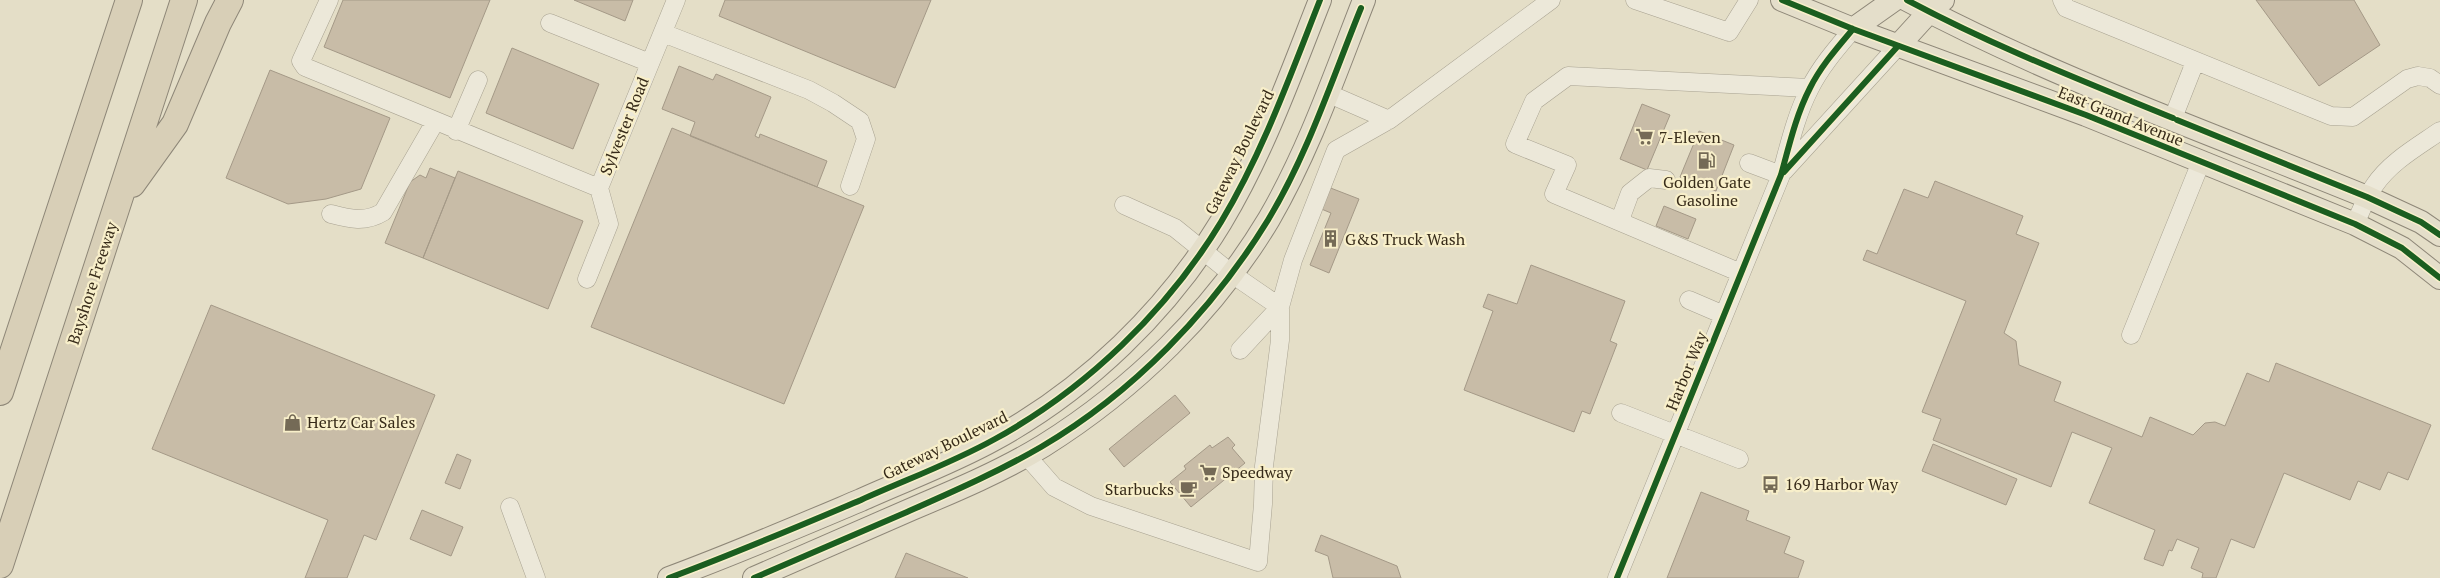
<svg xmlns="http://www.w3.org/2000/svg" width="2440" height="578" viewBox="0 0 2440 578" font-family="'PT Serif',serif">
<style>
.building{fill:#c8bca7;stroke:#a49987}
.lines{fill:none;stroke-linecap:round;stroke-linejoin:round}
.minor-casing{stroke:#a8a291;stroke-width:19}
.major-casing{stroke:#8e8778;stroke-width:24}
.highway-casing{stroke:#8e8778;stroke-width:28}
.minor{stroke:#ece8d9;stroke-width:18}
.major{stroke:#e4deca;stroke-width:22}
.highway{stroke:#d8cfb7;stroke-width:26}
.cycleway-casing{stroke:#f8efca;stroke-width:9}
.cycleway{stroke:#1b5e20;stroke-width:6}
.labels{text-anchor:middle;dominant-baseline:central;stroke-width:4.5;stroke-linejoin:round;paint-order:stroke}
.street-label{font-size:16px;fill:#372b19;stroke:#f8efca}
.poi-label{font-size:16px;fill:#372b19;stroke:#f8efca;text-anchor:start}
</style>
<rect width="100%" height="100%" fill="#e4dec7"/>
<!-- building -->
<path class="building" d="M 343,0 L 490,0 L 450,98 L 324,47 Z
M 574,0 L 633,0 L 625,21 Z
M 725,0 L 931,0 L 895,88 L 719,16 Z
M 2256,0 L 2354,0 L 2380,45 L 2319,86 Z
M 512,48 L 599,84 L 573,149 L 486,113 Z
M 679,66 L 713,80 L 716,74 L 771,97 L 755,136 L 759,138 L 760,134 L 827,161 L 817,187 L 690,136 L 695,122 L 662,109 Z
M 270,70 L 390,118 L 361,189 L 326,199 L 288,204 L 226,178 Z
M 1642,104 L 1670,115 L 1647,170 L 1620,159 Z
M 672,128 L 864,206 L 784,404 L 591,327 Z
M 1699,131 L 1734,145 L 1716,191 L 1680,177 Z
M 430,168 L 455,178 L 423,258 L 385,243 L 410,182 L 420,175 L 426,178 Z
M 458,171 L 583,221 L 548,309 L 423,258 Z
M 1935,181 L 2023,216 L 2016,234 L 2039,243 L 2004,333 L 2016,341 L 2019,365 L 2061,382 L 2054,401 L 2142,437 L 2150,417 L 2193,435 L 2205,423 L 2215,422 L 2225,426 L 2247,373 L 2269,382 L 2276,363 L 2431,425 L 2408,480 L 2388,472 L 2380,490 L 2358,481 L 2350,500 L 2284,473 L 2254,548 L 2231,539 L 2216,578 L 2202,578 L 2203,573 L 2191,568 L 2199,548 L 2177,539 L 2172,551 L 2169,550 L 2163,566 L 2144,559 L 2155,530 L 2089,503 L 2112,448 L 2072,432 L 2051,487 L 1933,440 L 1941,419 L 1922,412 L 1966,301 L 1863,260 L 1867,250 L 1877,254 L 1904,189 L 1928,198 Z
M 1328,187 L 1359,199 L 1329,273 L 1310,265 L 1331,213 L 1319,208 Z
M 1664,206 L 1696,219 L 1688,239 L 1656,226 Z
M 1531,265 L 1625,301 L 1610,341 L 1617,344 L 1590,414 L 1582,411 L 1574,432 L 1464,390 L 1493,311 L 1483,307 L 1488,294 L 1517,304 Z
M 211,305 L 435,395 L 376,540 L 364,535 L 347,578 L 305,578 L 328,520 L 152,449 Z
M 1175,395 L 1190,413 L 1124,467 L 1109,449 Z
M 1228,437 L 1235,445 L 1232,448 L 1245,463 L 1191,507 L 1170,482 L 1186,469 L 1184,466 L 1210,445 L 1212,448 Z
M 1933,444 L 2017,479 L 2006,505 L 1922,471 Z
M 457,454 L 471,460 L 460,489 L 445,483 Z
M 1701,492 L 1749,511 L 1746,520 L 1790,537 L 1784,553 L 1804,561 L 1798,578 L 1667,578 Z
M 422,510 L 463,527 L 451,556 L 410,539 Z
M 1321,535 L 1397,566 L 1401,578 L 1333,578 L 1328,556 L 1315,551 Z
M 906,553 L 968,578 L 895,578 Z"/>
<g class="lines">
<defs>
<path id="minor" d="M 329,0 L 301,61 L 305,67 L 599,188 L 676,0
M 1635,0 L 1729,32 L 1749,0
M 2062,0 L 2066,8 L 2331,116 L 2353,117 L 2407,79 L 2418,76 L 2430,78 L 2440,85
M 550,23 L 650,63
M 663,33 L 809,90 L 833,103 L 860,121 L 866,139 L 850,186
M 1327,93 L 1389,120 L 1551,0
M 2173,118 L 2195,62
M 456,131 L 478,80
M 1749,163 L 1781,175
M 1784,171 L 1898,46
M 1124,205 L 1175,228 L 1232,274 L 1280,307 L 1240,350
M 331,214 C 350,219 365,223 383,212 L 435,122
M 1620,220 L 1630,193 L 1649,178 L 1666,180
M 2355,224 C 2361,211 2366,197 2374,186 C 2390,162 2417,147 2440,131
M 1741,273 L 1554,194 L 1567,165 L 1515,144 L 1534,101 L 1568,76 L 1810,88
M 587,279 L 609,224 L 599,188
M 1689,300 L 1724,315
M 2131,335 L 2201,162
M 1621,413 L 1739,459
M 1026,455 L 1054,487 L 1091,506 L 1258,562 L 1263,504 L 1264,466 L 1280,340 L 1280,307 L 1293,260 L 1336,150 L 1389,120
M 510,507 L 536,578
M 1617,578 L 1781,175 C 1789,146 1796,115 1810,88 C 1821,66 1837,48 1853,29"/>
<path id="major" d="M 1782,0 L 1853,29 L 2086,115 L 2355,224 L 2402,248 L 2440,278
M 1907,0 C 2053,78 2213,134 2367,197 L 2421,222 L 2440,235
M 1853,29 L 1894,0
M 1898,46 L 1929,12 L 1943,0
M 669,578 C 734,554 797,527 861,500 C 905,480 952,463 995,439 C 1086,389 1167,311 1221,222 C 1263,152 1290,76 1320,0
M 754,578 C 807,555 860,532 912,509 C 957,490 1002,471 1043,446 C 1134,389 1214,311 1269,219 C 1309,150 1335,74 1364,0"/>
<path id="highway" d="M 132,184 L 175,124 L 218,23 L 230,0
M 0,392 L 129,0
M 0,565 L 184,0"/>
</defs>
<!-- minor casing -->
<use href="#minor" class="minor-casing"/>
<!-- major casing -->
<use href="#major" class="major-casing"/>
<!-- highway casing -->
<use href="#highway" class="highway-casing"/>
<!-- minor -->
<use href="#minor" class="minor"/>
<!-- major -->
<use href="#major" class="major"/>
<!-- highway -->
<use href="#highway" class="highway"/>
<defs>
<path id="cycleway" d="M 1782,0 L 1853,29 L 2086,115 L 2355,224 L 2402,248 L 2440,278
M 1907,0 C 1993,46 2083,81 2173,118
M 2177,120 L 2367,197 L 2421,222 L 2440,235
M 1784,172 L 1898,46
M 669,578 C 734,554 797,527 861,500 C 905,480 952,463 995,439 C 1086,389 1167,311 1221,222 C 1263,152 1290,76 1320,0
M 754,578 C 805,556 856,534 907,512 C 952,492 998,472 1041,447 C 1133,393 1212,311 1268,220 C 1308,154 1332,79 1361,8
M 1617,578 L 1781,175 C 1789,146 1796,115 1810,88 C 1821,66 1837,48 1853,29"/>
</defs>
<!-- cycleway casing -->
<use href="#cycleway" class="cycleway-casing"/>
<!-- cycleway -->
<use href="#cycleway" class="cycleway"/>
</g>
<!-- icons -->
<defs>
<symbol id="supermarket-bare" viewBox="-9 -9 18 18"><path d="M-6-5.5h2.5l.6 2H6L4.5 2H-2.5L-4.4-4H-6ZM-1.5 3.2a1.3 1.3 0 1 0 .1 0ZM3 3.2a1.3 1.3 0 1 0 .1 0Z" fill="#746a56" stroke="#f8efca" stroke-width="2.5" paint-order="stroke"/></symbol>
<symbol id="fuel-bare" viewBox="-9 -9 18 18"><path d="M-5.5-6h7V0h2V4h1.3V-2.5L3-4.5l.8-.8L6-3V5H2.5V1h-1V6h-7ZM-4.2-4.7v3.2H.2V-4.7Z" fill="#746a56" stroke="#f8efca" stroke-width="2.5" paint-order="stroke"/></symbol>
<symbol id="building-bare" viewBox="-9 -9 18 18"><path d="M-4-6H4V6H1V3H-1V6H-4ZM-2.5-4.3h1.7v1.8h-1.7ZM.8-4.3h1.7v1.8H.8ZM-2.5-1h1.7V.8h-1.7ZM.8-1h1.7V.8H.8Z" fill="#746a56" stroke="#f8efca" stroke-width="2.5" paint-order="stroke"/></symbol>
<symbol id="shop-bare" viewBox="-9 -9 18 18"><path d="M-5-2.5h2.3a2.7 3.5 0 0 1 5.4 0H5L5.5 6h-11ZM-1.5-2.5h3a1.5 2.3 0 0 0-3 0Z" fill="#746a56" stroke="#f8efca" stroke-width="2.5" paint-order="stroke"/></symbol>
<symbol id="bus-bare" viewBox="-9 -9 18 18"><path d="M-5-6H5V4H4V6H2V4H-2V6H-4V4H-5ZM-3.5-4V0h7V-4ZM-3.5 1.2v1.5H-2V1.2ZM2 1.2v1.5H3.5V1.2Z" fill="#746a56" stroke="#f8efca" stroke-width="2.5" paint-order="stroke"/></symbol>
<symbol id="cafe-bare" viewBox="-9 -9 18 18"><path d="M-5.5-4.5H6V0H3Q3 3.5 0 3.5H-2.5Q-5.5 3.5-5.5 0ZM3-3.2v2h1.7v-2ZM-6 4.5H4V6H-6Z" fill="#746a56" stroke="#f8efca" stroke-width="2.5" paint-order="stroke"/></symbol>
</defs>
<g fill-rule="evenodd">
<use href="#supermarket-bare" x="1632" y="124" width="25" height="25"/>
<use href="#fuel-bare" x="1694" y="148" width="25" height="25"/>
<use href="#building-bare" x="1318" y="226" width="25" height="25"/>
<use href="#shop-bare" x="280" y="410" width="25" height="25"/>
<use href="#supermarket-bare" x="1196" y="460" width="25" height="25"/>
<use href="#bus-bare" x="1758" y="472" width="25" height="25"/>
<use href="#cafe-bare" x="1176" y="476" width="25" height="25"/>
</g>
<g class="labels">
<!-- street labels -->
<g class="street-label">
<text transform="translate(2121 116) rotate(22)">East Grand Avenue</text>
<text transform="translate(624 126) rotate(-68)">Sylvester Road</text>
<text transform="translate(1239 152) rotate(-64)">Gateway Boulevard</text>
<text transform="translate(92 283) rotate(-72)">Bayshore Freeway</text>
<text transform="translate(1686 371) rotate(-68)">Harbor Way</text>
<text transform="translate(945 445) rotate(-26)">Gateway Boulevard</text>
</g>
<!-- poi labels -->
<g class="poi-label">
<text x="1659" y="137">7-Eleven</text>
<text x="1707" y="182" text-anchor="middle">Golden Gate<tspan x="1707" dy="18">Gasoline</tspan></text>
<text x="1345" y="239">G&amp;S Truck Wash</text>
<text x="307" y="422">Hertz Car Sales</text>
<text x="1222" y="472">Speedway</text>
<text x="1785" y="484">169 Harbor Way</text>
<text x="1174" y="489" text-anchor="end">Starbucks</text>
</g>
</g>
</svg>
